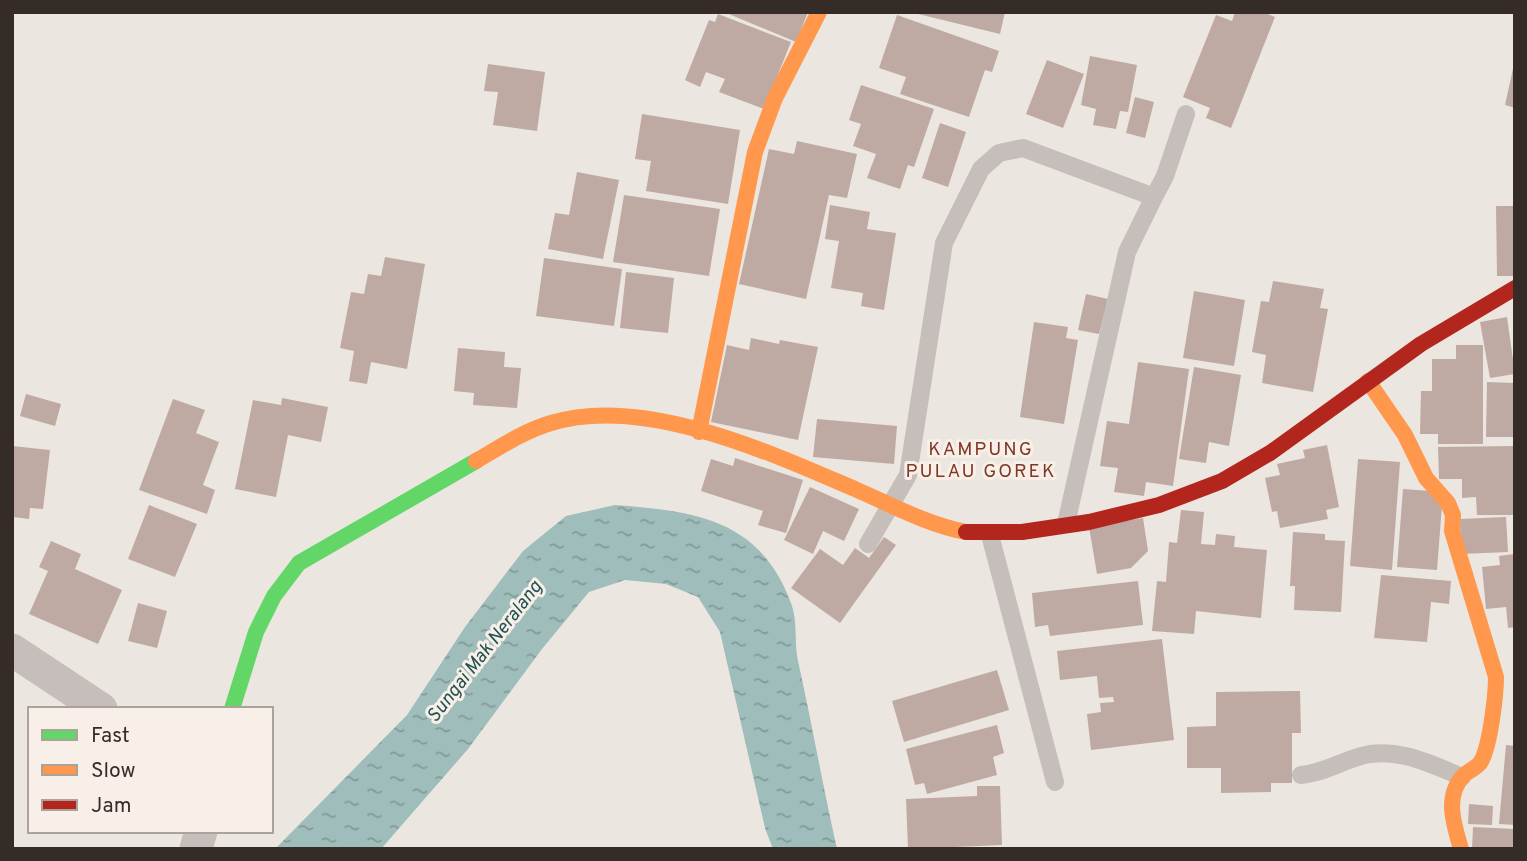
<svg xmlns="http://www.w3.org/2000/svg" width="1527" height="861" viewBox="0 0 1527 861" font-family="Overpass,sans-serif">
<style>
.water{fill:url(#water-ripples)}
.building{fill:#beaaa3}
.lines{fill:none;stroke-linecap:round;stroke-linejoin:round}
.lane{stroke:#c5beba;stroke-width:18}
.street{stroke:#c5beba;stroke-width:33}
.fast{stroke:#63d668;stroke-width:16}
.slow{stroke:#ff974d;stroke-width:16}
.jam{stroke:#b3261e;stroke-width:16}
.labels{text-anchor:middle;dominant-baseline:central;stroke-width:6;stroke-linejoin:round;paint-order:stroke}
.neighbourhood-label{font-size:19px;letter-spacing:2px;fill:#7f3726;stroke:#f8f0e8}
.water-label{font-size:19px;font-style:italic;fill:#205354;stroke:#f8f0e8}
</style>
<defs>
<pattern id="water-ripples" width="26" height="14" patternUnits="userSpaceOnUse" patternTransform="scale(1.75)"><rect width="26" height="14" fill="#9ebdbb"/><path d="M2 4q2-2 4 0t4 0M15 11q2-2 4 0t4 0" fill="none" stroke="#829a98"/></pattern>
</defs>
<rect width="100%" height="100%" fill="#ece6e0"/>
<!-- water -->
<path class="water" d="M 615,505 C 695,511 760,519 791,603 C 798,621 794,643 798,661 C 812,724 823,787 837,849 L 773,849 L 765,828 L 720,632 L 698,597 L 666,584 L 625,580 L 589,592 L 542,649 L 468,749 L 381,849 L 275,849 L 407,715 L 465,627 L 523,551 L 566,516 Z"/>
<!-- building -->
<path class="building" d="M 724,12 L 808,12 L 796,42 Z
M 910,12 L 1005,12 L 1000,34 Z
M 1235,12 L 1263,12 L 1275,17 L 1231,128 L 1206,118 L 1210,108 L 1183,97 L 1216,15 L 1232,21 Z
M 718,14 L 791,42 L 764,109 L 719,92 L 725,79 L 706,72 L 700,87 L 685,80 L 709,20 L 715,22 Z
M 897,15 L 999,51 L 992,72 L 985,70 L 969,117 L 900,94 L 906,77 L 879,68 Z
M 1090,56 L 1137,65 L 1128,112 L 1120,111 L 1116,129 L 1093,125 L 1096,109 L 1081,105 Z
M 1047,60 L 1084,74 L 1063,128 L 1026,114 Z
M 488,64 L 545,72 L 537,131 L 493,125 L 498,92 L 484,91 Z
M 1514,64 L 1515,64 L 1515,108 L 1505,105 Z
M 861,85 L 934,109 L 914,167 L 908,165 L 900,189 L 867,178 L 876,154 L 853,146 L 861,124 L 849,120 Z
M 1135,97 L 1154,102 L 1145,138 L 1126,133 Z
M 642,114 L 740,130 L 728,204 L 646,191 L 651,161 L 635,159 Z
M 940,123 L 966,132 L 948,187 L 922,178 Z
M 797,141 L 857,154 L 847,198 L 829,195 L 806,299 L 739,284 L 769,149 L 794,154 Z
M 577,172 L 619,180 L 603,259 L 548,249 L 555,213 L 569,215 Z
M 624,195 L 720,209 L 709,276 L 613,262 Z
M 830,205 L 870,212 L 867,229 L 896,233 L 884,310 L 861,306 L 863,293 L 831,288 L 839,241 L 825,239 Z
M 1496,206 L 1515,206 L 1515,276 L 1497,276 Z
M 385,257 L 425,264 L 407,369 L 371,362 L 367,384 L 349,381 L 354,351 L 340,348 L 351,292 L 364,294 L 368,274 L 381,276 Z
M 544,258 L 622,269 L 614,326 L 536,316 Z
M 626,272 L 674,278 L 668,333 L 620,328 Z
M 1273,281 L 1324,289 L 1320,308 L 1328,309 L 1313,392 L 1262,383 L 1266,355 L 1252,352 L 1261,301 L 1269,302 Z
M 1194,291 L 1245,300 L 1234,366 L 1183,358 Z
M 1086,294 L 1108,299 L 1099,334 L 1078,330 Z
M 1507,317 L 1515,374 L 1490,378 L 1480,322 Z
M 1034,322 L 1068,327 L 1066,338 L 1078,340 L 1064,424 L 1020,417 Z
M 751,338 L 779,344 L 780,340 L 818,347 L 798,440 L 711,422 L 727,345 L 749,350 Z
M 1456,345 L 1483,345 L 1483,444 L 1438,444 L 1438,434 L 1420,434 L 1421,391 L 1432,391 L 1432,359 L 1456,359 Z
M 458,348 L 505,352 L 504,367 L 521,368 L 517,408 L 473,405 L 474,393 L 454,391 Z
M 1138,362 L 1189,369 L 1173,486 L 1146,482 L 1144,496 L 1114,492 L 1118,468 L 1100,466 L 1107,421 L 1129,424 Z
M 1194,367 L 1241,375 L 1229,446 L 1209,442 L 1206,463 L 1179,459 Z
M 1487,382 L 1515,383 L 1515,437 L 1486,437 Z
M 26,394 L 61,404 L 55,426 L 20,416 Z
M 282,398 L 328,407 L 321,442 L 288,435 L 276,497 L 235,489 L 253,400 L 281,405 Z
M 173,399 L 205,410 L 196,433 L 219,442 L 203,485 L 215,490 L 207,514 L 139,490 Z
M 817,419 L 897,426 L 894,464 L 813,457 Z
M 1327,445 L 1339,507 L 1326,510 L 1328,519 L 1280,528 L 1277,511 L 1272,512 L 1265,478 L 1280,475 L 1277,464 L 1305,458 L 1303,450 Z
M 12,446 L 50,450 L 43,509 L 30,508 L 29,519 L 13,517 Z
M 1515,446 L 1515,515 L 1477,515 L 1476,497 L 1462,498 L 1462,479 L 1439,479 L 1438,447 Z
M 735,458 L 803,480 L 786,533 L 758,525 L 763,511 L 701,491 L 711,459 L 733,466 Z
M 1358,459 L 1400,462 L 1392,570 L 1350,566 Z
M 810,487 L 859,509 L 844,541 L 823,531 L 813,554 L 784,540 Z
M 1403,489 L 1443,492 L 1437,570 L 1397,567 Z
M 149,505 L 197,524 L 175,577 L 128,559 Z
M 1181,510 L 1204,512 L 1201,544 L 1215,545 L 1216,534 L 1235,536 L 1234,547 L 1267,550 L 1261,618 L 1196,611 L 1194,634 L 1152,631 L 1157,581 L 1166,582 L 1169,542 L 1177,543 Z
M 1506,517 L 1508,552 L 1461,554 L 1460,519 Z
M 1143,518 L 1148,551 L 1131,568 L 1097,574 L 1089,527 Z
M 1293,532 L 1325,534 L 1325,540 L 1345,541 L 1341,612 L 1294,610 L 1295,586 L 1290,586 Z
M 884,537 L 896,545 L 840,623 L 791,588 L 820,549 L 843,565 L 855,548 L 869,558 Z
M 51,541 L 81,554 L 75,569 L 122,590 L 98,644 L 29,614 L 48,571 L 39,567 Z
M 1514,554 L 1515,627 L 1508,628 L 1506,607 L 1486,609 L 1482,567 L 1500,565 L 1499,556 Z
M 1381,575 L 1451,581 L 1449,604 L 1431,602 L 1427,642 L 1374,638 Z
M 1138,581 L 1143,625 L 1050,636 L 1048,625 L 1035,627 L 1032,593 Z
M 138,603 L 167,611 L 157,648 L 128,641 Z
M 1162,639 L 1174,740 L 1091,750 L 1087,714 L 1101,712 L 1100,703 L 1114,702 L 1113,697 L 1099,698 L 1097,676 L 1060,680 L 1057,651 Z
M 997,670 L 1009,710 L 904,742 L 892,701 Z
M 1300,691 L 1301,733 L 1292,733 L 1292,783 L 1271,783 L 1271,792 L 1221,793 L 1221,768 L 1187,768 L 1187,727 L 1216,726 L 1216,692 Z
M 997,725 L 1004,753 L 993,757 L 997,775 L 927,794 L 924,783 L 915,785 L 906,749 Z
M 1506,745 L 1515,746 L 1515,825 L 1499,824 Z
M 977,786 L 1000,786 L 1002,845 L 908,849 L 906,799 L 977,796 Z
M 1469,804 L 1493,806 L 1492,825 L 1468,824 Z
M 1473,827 L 1515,829 L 1515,849 L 1472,849 Z"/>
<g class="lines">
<!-- lane -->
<path class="lane" d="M 1066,524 L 1127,252 L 1154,197
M 990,535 L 1055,782
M 868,544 L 908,475 L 944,243 L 981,169 L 999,153 L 1023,148 L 1154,197 L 1165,176 L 1186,114
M 1301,775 C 1323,773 1338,763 1358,757 C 1393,745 1431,764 1462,777"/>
<!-- street -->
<path class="street" d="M 12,650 L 101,709
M 196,849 L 201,831"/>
<!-- fast -->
<path class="fast" d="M 232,709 L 256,632 L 274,596 L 299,563 L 476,461"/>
<!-- slow -->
<path class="slow" d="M 1368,381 L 1405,435 L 1426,478 L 1448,503 L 1453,515 L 1452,531 L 1496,677 C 1496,694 1490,749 1480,763 C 1476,768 1468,771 1463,776 C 1444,797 1454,825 1461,849
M 699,432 L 755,152 L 775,98 L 819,12
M 476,461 C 500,447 524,431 551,423 C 644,394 773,454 857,490 C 892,505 928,525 966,532"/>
<!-- jam -->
<path class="jam" d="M 966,532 L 1022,532 L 1089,522 L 1159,505 L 1222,481 L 1270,453 L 1421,344 L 1515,288"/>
</g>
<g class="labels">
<!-- neighbourhood labels -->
<g class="neighbourhood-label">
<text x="981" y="450">KAMPUNG<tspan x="981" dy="22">PULAU GOREK</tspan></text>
</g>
<!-- water labels -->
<g class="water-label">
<text transform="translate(485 652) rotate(-52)">Sungai Mak Neralang</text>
</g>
</g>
<!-- border -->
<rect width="1527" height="861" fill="none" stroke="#352c28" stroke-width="28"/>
<!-- legend -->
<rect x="28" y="707" width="245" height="126" fill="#f8f0e8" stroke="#aaa29b" stroke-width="2"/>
<rect x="42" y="730" width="35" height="10" fill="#63d668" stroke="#aaa29b" stroke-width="2"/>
<text x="91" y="742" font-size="21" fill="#352c28">Fast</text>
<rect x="42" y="765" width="35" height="10" fill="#ff974d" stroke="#aaa29b" stroke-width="2"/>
<text x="91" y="777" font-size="21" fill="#352c28">Slow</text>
<rect x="42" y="800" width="35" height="10" fill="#b3261e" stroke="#aaa29b" stroke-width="2"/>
<text x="91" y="812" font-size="21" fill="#352c28">Jam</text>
</svg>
